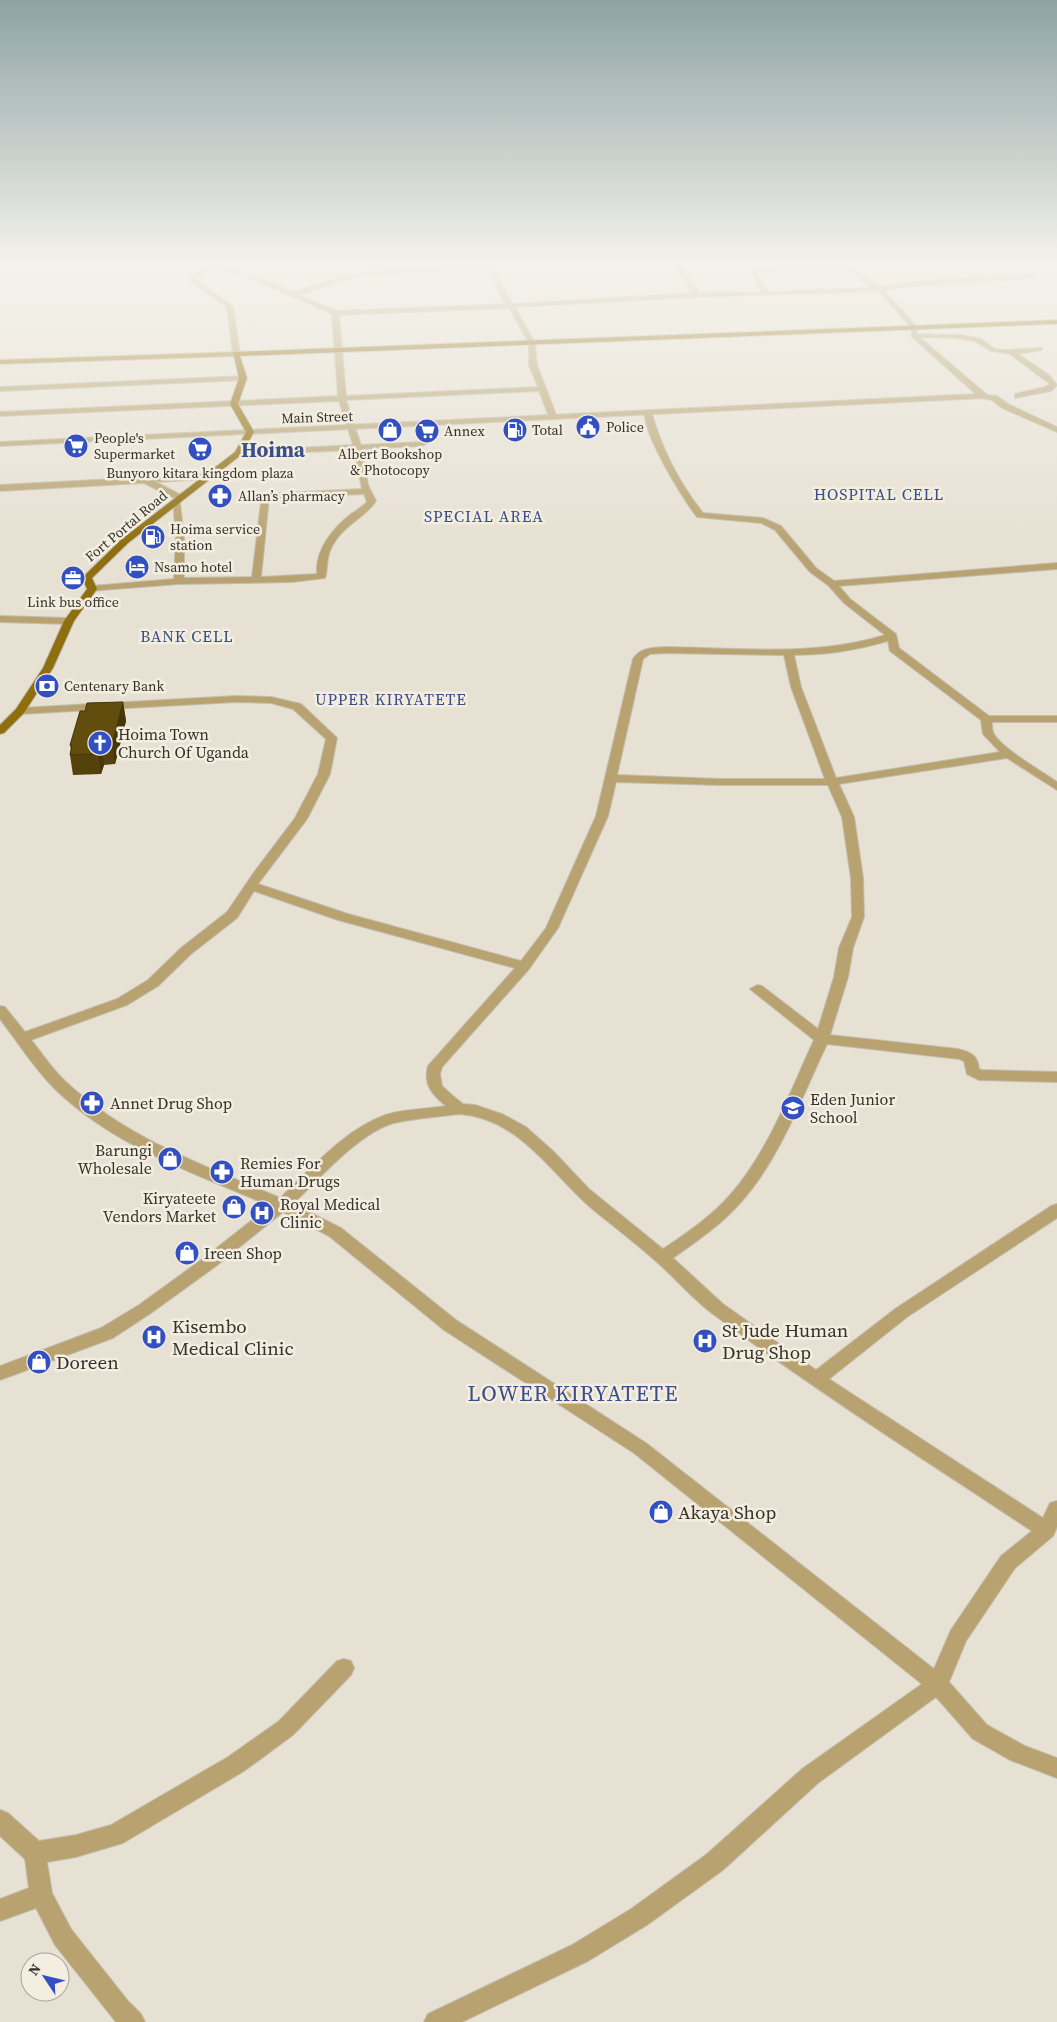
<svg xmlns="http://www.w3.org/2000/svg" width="1057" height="2022" viewBox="0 0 1057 2022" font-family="'Source Serif 4',serif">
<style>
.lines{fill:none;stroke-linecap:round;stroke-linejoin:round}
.minor-casing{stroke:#c3beb2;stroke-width:2}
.tertiary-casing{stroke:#c3beb2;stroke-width:2}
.secondary-casing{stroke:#c3beb2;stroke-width:2}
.primary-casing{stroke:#c3beb2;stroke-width:2}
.minor{fill:#b8a370;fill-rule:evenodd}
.tertiary{fill:#b8a370;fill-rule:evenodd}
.secondary{fill:#a3832d;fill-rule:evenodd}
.primary{fill:#8e6e0d;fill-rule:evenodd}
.wall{fill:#54410c}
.shaded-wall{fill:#45350a}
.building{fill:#624c0e;stroke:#45350a}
.labels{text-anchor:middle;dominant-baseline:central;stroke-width:5;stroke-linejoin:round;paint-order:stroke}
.far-street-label{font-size:14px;fill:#34322c;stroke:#f4eee0}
.far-poi-label{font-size:14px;fill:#34322c;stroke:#f4eee0;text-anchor:start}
.far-quarter-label{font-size:16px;letter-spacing:1px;fill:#3a4e89;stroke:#f4eee0}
.poi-label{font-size:16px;fill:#34322c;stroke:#f4eee0;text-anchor:start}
.near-poi-label{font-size:19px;fill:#34322c;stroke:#f4eee0;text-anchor:start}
.far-town-label{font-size:21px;font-weight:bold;fill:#3a4e89;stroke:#f4eee0}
.near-quarter-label{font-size:22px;letter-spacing:1px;fill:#3a4e89;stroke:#f4eee0}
</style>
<rect width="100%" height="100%" fill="#e7e1d3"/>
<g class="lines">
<defs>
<path id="minor" d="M 209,265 C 238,265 267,281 293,292 L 348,275 L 369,271 L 501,265 L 492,267 L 513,304 L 693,293 L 674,265 L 680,265 L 699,293 L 762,292 L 750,269 L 853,265 L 850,267 L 756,272 L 768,292 L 880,287 L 912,282 L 1033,274 L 1036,276 L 1033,278 L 912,286 L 880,291 L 697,297 L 515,307 L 535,343 L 537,365 L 557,417 L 556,419 L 549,417 L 539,391 L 346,400 L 361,445 L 422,442 L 426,444 L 422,446 L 362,449 L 368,485 L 376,501 C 363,520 340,526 330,551 C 326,560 328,570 325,578 L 292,582 L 179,584 L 89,591 L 89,587 L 92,586 L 174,579 L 176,538 L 173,501 L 180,503 L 184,538 L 184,578 L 252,577 L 262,494 L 362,489 L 354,450 L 238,455 L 234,453 L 238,451 L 353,445 L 339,401 L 0,416 L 0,412 L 338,396 L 332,314 L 256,280 L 214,267 L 200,274 L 196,280 L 233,306 L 240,354 L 233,356 L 227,307 L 189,280 L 196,272 ZM 486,268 L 506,304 L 336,311 L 299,295 L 351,278 L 369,275 ZM 509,308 L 529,343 L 529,365 L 538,387 L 346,396 L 339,315 ZM 364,494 L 367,502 C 362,507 357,510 351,514 C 333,528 315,550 317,574 L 261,577 L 269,498 Z
M 914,334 L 962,335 L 981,339 L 995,349 L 1004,350 L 1042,348 L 1042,350 L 1018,354 L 1049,375 L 1057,385 L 1051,391 L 1015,398 L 1015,394 L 1045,387 L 1050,384 L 1010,354 L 991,351 L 974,341 L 954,338 L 912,337 L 912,335 Z
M 243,376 L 247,378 L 246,380 L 0,391 L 0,387 Z
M 980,394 L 997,396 L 1008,404 L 1057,427 L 1057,432 L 1002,408 L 992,400 L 980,398 Z
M 645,412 L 652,414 C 662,449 680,484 703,513 L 763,518 L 781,526 L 816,568 L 834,581 L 1057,563 L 1057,569 L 839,586 L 850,599 L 896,634 L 899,648 L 989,716 L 1057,716 L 1057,722 L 992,722 C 992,726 992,731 994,734 C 1001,748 1043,772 1057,782 L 1057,790 L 1007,758 L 839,784 L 854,817 L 863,878 L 864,917 L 853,948 L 848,977 L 830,1035 L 958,1049 C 970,1052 978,1055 979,1069 L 982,1070 L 1057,1072 L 1057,1082 L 979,1080 L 967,1074 L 964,1061 L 959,1059 L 827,1044 C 802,1096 780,1159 741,1202 C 722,1224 697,1241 673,1258 L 723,1304 L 816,1370 L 895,1309 L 1051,1206 L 1057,1204 L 1057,1218 L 907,1317 L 829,1379 L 1043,1518 L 1050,1503 L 1057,1501 L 1057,1527 L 1053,1536 L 1015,1568 L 966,1641 L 949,1682 L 987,1725 L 1025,1746 L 1057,1758 L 1057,1778 L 1010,1760 L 973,1739 L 936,1697 L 818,1783 L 723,1870 L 647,1925 L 588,1961 L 462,2022 L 424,2022 L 428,2014 L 572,1945 L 631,1909 L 707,1854 L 802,1769 L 922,1684 L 634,1453 L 444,1330 L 329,1236 L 283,1212 L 216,1266 L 151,1313 L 113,1338 L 0,1380 L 0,1366 L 101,1328 L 139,1305 L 204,1258 L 270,1206 C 195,1173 114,1147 54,1088 C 34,1068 18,1042 0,1019 L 0,1006 L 5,1007 L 25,1032 L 117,999 L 148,980 L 181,948 L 227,912 L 255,871 L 295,818 L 318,774 L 326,739 L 293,709 L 271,703 L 236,702 L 20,714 L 15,711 L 20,708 L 236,696 L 271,697 L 301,704 L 337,738 L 330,774 L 307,819 L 258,884 L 348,914 L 521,961 L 546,928 L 596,816 L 633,659 C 641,647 653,648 666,647 C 738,648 815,657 885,635 L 844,603 L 829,586 L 810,572 L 775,530 L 761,523 L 697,517 C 683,499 642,433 645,412 ZM 888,641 L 890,651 L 981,720 L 983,734 L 1000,752 L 836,778 L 801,687 L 794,655 C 826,655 857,650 888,641 ZM 666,653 L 784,655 L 791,687 L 825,779 L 719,779 L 617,775 L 643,659 L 650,654 ZM 616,782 L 719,785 L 828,785 L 842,817 L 851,878 L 852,917 L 839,948 L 834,977 L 818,1029 L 762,986 L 757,985 L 750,989 L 814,1040 C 790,1092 769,1150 731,1194 C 712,1216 687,1233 663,1249 L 589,1189 L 554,1152 L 526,1127 L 502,1114 L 475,1105 L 463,1104 L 453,1096 L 442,1086 L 440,1074 L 442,1067 L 529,969 L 558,928 L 608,816 ZM 254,891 L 338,920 L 515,968 L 428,1066 C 423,1084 432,1095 446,1106 C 427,1109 403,1109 385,1115 C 343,1131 312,1168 280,1198 C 204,1165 126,1139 65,1081 C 52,1069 42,1053 31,1040 L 127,1005 L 158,986 L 191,954 L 237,918 ZM 459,1114 C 521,1118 553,1177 596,1212 C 617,1229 638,1245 658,1263 C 676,1279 693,1299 713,1314 C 816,1391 925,1460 1032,1531 L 1001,1556 L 951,1630 L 934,1669 L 646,1443 L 456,1320 L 341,1228 L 293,1204 C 319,1179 360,1132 394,1123 C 415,1118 438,1117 459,1114 Z
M 0,616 L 69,618 L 74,621 L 69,624 L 0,622 Z
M 344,1659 L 351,1661 L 354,1668 L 351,1675 L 293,1735 L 244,1771 L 123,1843 L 76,1857 L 47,1862 L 52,1893 L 71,1929 L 128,2001 L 141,2014 L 145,2022 L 116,2022 L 112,2017 L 55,1945 L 36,1908 L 0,1921 L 0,1899 L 29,1888 L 25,1859 L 0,1836 L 0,1810 L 8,1813 L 39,1841 L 76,1835 L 111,1825 L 228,1757 L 279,1721 L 337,1661 Z"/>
<path id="tertiary" d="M 844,265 L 850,265 L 855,271 L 882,288 L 916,326 L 917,335 L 986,394 L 986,398 L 0,446 L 0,442 L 976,394 L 912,337 L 911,327 L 878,290 L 851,273 Z
M 207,474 L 211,477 L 210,479 L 156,482 L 183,496 L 184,498 L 180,501 L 144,483 L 0,491 L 0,485 Z"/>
<path id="secondary" d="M 236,352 L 239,352 L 239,356 L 0,364 L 0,360 Z"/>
<path id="primary" d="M 1057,320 L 1057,324 L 240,356 L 247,378 L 238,404 L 254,432 L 241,455 L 128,543 L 92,578 L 97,589 L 74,621 L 53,668 L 24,713 L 4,733 L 0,734 L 0,725 L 16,709 L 43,668 L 64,621 L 87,589 L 82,578 L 84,576 L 122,539 L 235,452 L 246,432 L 230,404 L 239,378 L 233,352 Z"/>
</defs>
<!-- minor casing -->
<use href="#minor" class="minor-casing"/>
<!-- tertiary casing -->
<use href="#tertiary" class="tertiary-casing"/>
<!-- secondary casing -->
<use href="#secondary" class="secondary-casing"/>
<!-- primary casing -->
<use href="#primary" class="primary-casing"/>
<!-- minor -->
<use href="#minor" class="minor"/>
<!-- tertiary -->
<use href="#tertiary" class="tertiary"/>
<!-- secondary -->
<use href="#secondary" class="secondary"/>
<!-- primary -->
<use href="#primary" class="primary"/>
</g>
<!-- wall -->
<path class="wall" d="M 123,702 L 126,721 L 115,764 L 104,765 L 101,774 L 73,775 L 70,755 L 71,750 L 70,745 L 85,711 Z"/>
<!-- shaded-wall -->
<path class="shaded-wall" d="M 123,702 L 126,721 L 115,764 L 112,745 Z
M 101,745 L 104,765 L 101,774 L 98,754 Z"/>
<!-- building -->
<path class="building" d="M 123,702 L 112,745 L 101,745 L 98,754 L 70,755 L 72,745 L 70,745 L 80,711 L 85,711 L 87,703 Z"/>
<!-- sky -->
<linearGradient id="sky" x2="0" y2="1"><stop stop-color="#8ea3a4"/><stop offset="0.48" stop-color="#f4f2eb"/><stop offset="1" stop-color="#f4f2eb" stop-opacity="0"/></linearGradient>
<rect width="1057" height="548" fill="url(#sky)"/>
<!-- icons -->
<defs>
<symbol id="civic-disc" viewBox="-11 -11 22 22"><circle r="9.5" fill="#3250c1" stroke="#f4eee0"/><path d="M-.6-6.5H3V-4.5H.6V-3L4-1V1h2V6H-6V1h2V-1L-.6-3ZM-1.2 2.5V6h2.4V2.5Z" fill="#fff"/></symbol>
<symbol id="shop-disc" viewBox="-11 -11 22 22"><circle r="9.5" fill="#3250c1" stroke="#f4eee0"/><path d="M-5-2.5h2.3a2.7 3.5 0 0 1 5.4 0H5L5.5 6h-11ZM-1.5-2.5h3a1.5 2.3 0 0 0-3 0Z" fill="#fff"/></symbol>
<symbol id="fuel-disc" viewBox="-11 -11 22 22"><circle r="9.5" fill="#3250c1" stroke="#f4eee0"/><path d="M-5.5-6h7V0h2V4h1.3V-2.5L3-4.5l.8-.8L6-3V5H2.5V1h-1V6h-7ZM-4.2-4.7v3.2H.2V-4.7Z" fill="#fff"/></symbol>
<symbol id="supermarket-disc" viewBox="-11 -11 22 22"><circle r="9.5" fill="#3250c1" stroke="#f4eee0"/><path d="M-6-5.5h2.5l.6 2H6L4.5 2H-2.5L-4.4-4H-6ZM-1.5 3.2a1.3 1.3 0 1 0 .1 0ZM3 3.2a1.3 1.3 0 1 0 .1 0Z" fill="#fff"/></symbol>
<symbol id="pharmacy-disc" viewBox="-11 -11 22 22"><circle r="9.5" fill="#3250c1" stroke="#f4eee0"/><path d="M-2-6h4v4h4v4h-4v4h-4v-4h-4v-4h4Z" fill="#fff"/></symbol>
<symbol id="hotel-disc" viewBox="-11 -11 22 22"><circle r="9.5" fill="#3250c1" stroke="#f4eee0"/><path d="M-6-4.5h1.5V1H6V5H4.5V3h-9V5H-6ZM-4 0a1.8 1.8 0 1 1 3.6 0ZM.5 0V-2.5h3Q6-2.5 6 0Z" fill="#fff"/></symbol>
<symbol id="office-disc" viewBox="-11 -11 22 22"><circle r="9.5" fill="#3250c1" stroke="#f4eee0"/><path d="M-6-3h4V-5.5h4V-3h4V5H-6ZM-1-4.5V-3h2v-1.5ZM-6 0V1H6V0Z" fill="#fff"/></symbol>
<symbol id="bank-disc" viewBox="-11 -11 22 22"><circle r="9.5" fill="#3250c1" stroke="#f4eee0"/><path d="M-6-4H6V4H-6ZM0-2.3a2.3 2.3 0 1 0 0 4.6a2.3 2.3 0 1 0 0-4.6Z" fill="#fff"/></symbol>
<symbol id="church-disc" viewBox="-11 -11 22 22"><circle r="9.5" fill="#3250c1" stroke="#f4eee0"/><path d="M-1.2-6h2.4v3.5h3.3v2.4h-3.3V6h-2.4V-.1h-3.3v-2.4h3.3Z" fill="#fff"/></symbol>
<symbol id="school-disc" viewBox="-11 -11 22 22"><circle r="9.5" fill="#3250c1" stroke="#f4eee0"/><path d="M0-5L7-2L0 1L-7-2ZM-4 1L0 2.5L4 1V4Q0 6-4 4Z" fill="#fff"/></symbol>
<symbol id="hospital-disc" viewBox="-11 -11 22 22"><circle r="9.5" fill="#3250c1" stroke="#f4eee0"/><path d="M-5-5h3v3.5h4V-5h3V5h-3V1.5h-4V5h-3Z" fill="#fff"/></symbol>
</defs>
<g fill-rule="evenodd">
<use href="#civic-disc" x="574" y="413" width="28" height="28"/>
<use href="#shop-disc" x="376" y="416" width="28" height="28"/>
<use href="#fuel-disc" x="501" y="416" width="28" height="28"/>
<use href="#supermarket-disc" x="413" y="417" width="28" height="28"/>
<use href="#supermarket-disc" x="62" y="432" width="28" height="28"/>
<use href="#supermarket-disc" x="186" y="435" width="28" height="28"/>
<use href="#pharmacy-disc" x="206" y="482" width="28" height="28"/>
<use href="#fuel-disc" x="139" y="523" width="28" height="28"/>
<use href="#hotel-disc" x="123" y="553" width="28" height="28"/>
<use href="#office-disc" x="59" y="564" width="28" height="28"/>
<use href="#bank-disc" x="33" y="672" width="28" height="28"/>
<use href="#church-disc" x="86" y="729" width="28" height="28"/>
<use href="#pharmacy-disc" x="78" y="1089" width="28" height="28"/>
<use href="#school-disc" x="779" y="1094" width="28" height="28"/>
<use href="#shop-disc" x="156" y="1145" width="28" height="28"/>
<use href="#pharmacy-disc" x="208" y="1158" width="28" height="28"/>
<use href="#shop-disc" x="220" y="1193" width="28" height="28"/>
<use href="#hospital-disc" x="248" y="1199" width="28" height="28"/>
<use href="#shop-disc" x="173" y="1239" width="28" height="28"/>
<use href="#hospital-disc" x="140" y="1323" width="28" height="28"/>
<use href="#hospital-disc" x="691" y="1327" width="28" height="28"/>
<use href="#shop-disc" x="25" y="1348" width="28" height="28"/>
<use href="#shop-disc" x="647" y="1498" width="28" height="28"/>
</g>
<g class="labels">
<!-- far-street labels -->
<g class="far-street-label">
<text transform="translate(317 417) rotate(-2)">Main Street</text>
<text transform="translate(126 526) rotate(-40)">Fort Portal Road</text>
</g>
<!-- far-poi labels -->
<g class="far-poi-label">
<text x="606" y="427">Police</text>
<text x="532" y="430">Total</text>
<text x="444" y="431">Annex</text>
<text x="94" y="438">People's<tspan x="94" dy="16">Supermarket</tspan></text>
<text x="390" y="454" text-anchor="middle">Albert Bookshop<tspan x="390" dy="16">&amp; Photocopy</tspan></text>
<text x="200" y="473" text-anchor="middle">Bunyoro kitara kingdom plaza</text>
<text x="238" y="496">Allan’s pharmacy</text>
<text x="170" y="529">Hoima service<tspan x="170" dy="16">station</tspan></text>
<text x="154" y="567">Nsamo hotel</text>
<text x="73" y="602" text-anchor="middle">Link bus office</text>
<text x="64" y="686">Centenary Bank</text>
</g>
<!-- far-quarter labels -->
<g class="far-quarter-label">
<text x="879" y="494">HOSPITAL CELL</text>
<text x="484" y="516">SPECIAL AREA</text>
<text x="187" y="636">BANK CELL</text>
<text x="391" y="699">UPPER KIRYATETE</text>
</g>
<!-- poi labels -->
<g class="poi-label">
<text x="118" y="734">Hoima Town<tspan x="118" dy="18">Church Of Uganda</tspan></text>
<text x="810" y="1099">Eden Junior<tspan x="810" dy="18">School</tspan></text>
<text x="110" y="1103">Annet Drug Shop</text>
<text x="152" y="1150" text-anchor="end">Barungi<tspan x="152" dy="18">Wholesale</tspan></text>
<text x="240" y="1163">Remies For<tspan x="240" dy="18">Human Drugs</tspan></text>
<text x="216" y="1198" text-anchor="end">Kiryateete<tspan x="216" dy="18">Vendors Market</tspan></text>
<text x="280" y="1204">Royal Medical<tspan x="280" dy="18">Clinic</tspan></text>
<text x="204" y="1253">Ireen Shop</text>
</g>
<!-- near-poi labels -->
<g class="near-poi-label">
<text x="172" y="1326">Kisembo<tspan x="172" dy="22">Medical Clinic</tspan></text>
<text x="722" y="1330">St Jude Human<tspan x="722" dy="22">Drug Shop</tspan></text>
<text x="56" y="1362">Doreen</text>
<text x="678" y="1512">Akaya Shop</text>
</g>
<!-- far-town labels -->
<g class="far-town-label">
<text x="273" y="449">Hoima</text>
</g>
<!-- near-quarter labels -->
<g class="near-quarter-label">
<text x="573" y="1393">LOWER KIRYATETE</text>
</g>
</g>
<!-- north arrow -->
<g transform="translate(45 1977) rotate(305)"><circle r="24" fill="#f4eee0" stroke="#a7a398"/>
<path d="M0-4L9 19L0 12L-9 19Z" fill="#3250c1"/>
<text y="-8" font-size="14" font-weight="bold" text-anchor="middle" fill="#34322c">N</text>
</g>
</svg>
